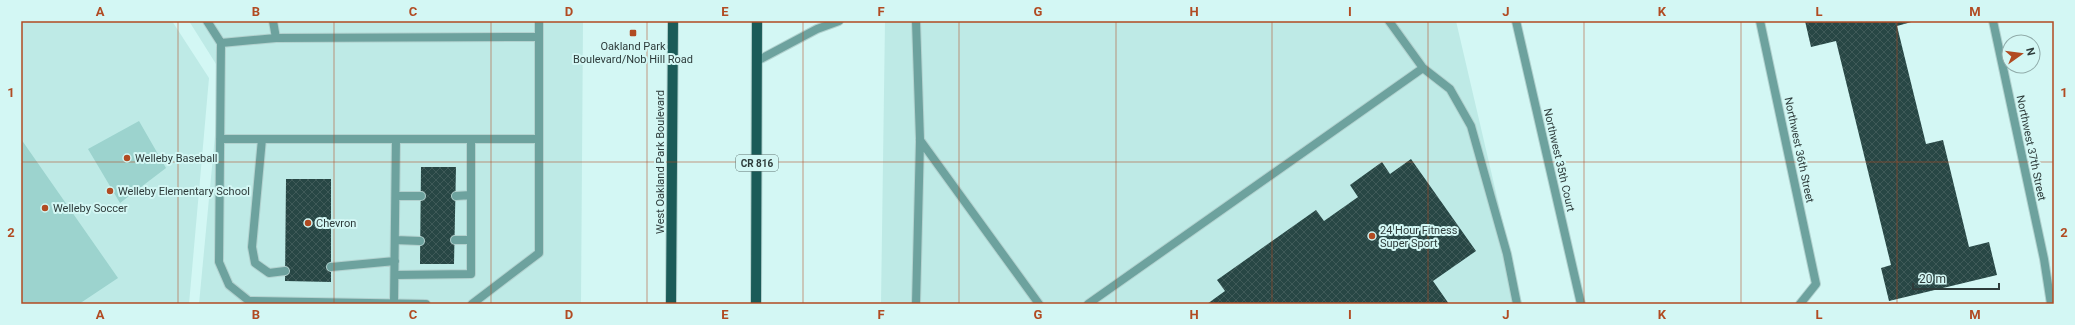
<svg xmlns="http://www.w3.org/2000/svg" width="2075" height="325" viewBox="0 0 2075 325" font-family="Roboto,sans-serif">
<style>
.built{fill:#beeae6}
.grass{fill:#9cd3ce}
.building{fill:url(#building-cross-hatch)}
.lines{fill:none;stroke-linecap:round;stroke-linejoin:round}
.lane-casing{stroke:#b2d2cf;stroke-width:10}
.street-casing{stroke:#b2d2cf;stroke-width:10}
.primary-casing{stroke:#b2d2cf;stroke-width:12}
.lane{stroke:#6da29e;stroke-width:8}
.street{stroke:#6da29e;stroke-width:8}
.primary{stroke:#1b5b58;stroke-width:10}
.grid{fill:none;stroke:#b14b22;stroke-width:1;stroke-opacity:0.55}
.poi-dot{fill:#b14b22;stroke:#d3f7f4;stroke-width:1.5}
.labels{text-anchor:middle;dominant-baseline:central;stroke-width:4;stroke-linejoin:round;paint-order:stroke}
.shield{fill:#d3f7f4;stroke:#607472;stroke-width:1}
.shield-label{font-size:10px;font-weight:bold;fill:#2e3c3b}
.poi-label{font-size:11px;fill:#2e3c3b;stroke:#d3f7f4;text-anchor:start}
.street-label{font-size:11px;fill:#2e3c3b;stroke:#d3f7f4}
.neatline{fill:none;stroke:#b14b22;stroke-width:1.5}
.grid-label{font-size:13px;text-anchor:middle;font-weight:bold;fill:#b14b22}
</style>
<defs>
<pattern id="building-cross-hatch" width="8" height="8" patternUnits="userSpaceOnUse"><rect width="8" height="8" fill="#284745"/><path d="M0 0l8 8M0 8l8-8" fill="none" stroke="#3f5a58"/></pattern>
</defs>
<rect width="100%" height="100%" fill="#d3f7f4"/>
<!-- built -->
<path class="built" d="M 21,21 L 172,21 L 209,78 L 189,304 L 21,304 Z
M 189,21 L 583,21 L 581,304 L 199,304 L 221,72 Z
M 885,21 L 1456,21 L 1522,304 L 881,304 Z"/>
<!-- grass -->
<path class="grass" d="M 139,121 L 166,168 L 120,203 L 88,149 Z
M 21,139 L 118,278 L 79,304 L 21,304 Z"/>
<!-- building -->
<path class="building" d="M 1805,21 L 1915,21 L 1897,26 L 1926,144 L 1943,140 L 1969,247 L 1989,242 L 1997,275 L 1889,301 L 1881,268 L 1891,265 L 1836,41 L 1811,47 Z
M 1411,159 L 1476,251 L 1433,281 L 1449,304 L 1207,304 L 1225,291 L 1217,280 L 1316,210 L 1324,221 L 1358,197 L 1350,185 L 1382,162 L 1390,174 Z
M 421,167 L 456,167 L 454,264 L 420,264 Z
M 286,179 L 331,179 L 331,282 L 285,281 Z"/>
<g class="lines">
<defs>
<path id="lane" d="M 207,21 L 221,43 L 276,38
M 273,21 L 276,38 L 539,37 L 539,21
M 221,43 L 219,262 L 229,285 L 249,301 L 426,304
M 757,61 L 817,29 L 839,21
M 1423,68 L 1450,89 L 1471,126 L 1507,254 L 1517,304
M 220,139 L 539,139
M 262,139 L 252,247 L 255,263 L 269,273 L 285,271
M 920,140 L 1039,304
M 396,196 L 421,196
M 456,196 L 471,195
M 395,240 L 420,241
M 455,240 L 471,240
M 331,267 L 395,261
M 395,275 L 471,274 L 471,140
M 394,303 L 396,139
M 472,304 L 539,253 L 539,37
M 916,304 L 920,140 L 916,21
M 1088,304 L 1423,68 L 1389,21"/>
<path id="street" d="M 1516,21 L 1581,304
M 1760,21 L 1816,284 L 1800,304
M 1993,21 L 2044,259 L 2051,304"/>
<path id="primary" d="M 671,304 L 673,21
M 756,304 L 757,21"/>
</defs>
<!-- lane casing -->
<use href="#lane" class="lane-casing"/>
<!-- street casing -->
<use href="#street" class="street-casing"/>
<!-- primary casing -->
<use href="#primary" class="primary-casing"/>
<!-- lane -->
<use href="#lane" class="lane"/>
<!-- street -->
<use href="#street" class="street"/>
<!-- primary -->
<use href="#primary" class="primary"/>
</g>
<!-- grid -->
<path class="grid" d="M 178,21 L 178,304M 334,21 L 334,304M 491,21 L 491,304M 647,21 L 647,304M 803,21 L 803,304M 959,21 L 959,304M 1116,21 L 1116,304M 1272,21 L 1272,304M 1428,21 L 1428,304M 1584,21 L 1584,304M 1741,21 L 1741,304M 1897,21 L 1897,304M 21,162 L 2054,162"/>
<!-- markers -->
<g class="poi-dot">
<rect x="629" y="29" width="8" height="8" rx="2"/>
<circle cx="127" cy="158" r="4"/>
<circle cx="110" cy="191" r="4"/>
<circle cx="45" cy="208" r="4"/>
<circle cx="308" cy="223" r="4"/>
<circle cx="1372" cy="236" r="4"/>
</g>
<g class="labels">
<!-- shield labels -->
<rect class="shield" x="736" y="155" width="42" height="16" rx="3"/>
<g class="shield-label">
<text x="757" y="163">CR 816</text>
</g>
<!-- poi labels -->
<g class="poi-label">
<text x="633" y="46" text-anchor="middle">Oakland Park<tspan x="633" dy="13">Boulevard/Nob Hill Road</tspan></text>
<text x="135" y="158">Welleby Baseball</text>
<text x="118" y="191">Welleby Elementary School</text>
<text x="53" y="208">Welleby Soccer</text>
<text x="316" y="223">Chevron</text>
<text x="1380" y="230">24 Hour Fitness<tspan x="1380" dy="13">Super Sport</tspan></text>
</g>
<!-- street labels -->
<g class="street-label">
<text transform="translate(2031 148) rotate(78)">Northwest 37th Street</text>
<text transform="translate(1799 150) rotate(78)">Northwest 36th Street</text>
<text transform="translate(1559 160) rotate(77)">Northwest 35th Court</text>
<text transform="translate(660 162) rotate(-90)">West Oakland Park Boulevard</text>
</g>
</g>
<!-- border -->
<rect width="2075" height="325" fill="none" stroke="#d3f7f4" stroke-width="44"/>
<!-- north arrow -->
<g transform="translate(2021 54) rotate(76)"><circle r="19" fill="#d3f7f4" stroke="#91acaa"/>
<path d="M0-3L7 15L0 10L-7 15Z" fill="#b14b22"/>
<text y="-6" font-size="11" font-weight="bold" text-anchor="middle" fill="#2e3c3b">N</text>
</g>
<!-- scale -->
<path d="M1913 283v6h86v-6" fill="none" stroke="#2e3c3b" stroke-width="2"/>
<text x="1919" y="283" font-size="12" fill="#2e3c3b" stroke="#d3f7f4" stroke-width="3" paint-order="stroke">20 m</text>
<rect x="22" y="22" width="2031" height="281" class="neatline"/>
<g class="grid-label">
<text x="100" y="16">A</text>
<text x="256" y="16">B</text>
<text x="413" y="16">C</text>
<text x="569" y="16">D</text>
<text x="725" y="16">E</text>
<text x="881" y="16">F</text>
<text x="1038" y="16">G</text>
<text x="1194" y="16">H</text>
<text x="1350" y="16">I</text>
<text x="1506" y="16">J</text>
<text x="1662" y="16">K</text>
<text x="1819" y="16">L</text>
<text x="1975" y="16">M</text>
<text x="11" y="97">1</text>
<text x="2064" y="97">1</text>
<text x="11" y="237">2</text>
<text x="2064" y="237">2</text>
<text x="100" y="319">A</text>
<text x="256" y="319">B</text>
<text x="413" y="319">C</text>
<text x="569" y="319">D</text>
<text x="725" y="319">E</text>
<text x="881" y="319">F</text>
<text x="1038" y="319">G</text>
<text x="1194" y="319">H</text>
<text x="1350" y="319">I</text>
<text x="1506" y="319">J</text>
<text x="1662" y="319">K</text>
<text x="1819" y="319">L</text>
<text x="1975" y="319">M</text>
</g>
</svg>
